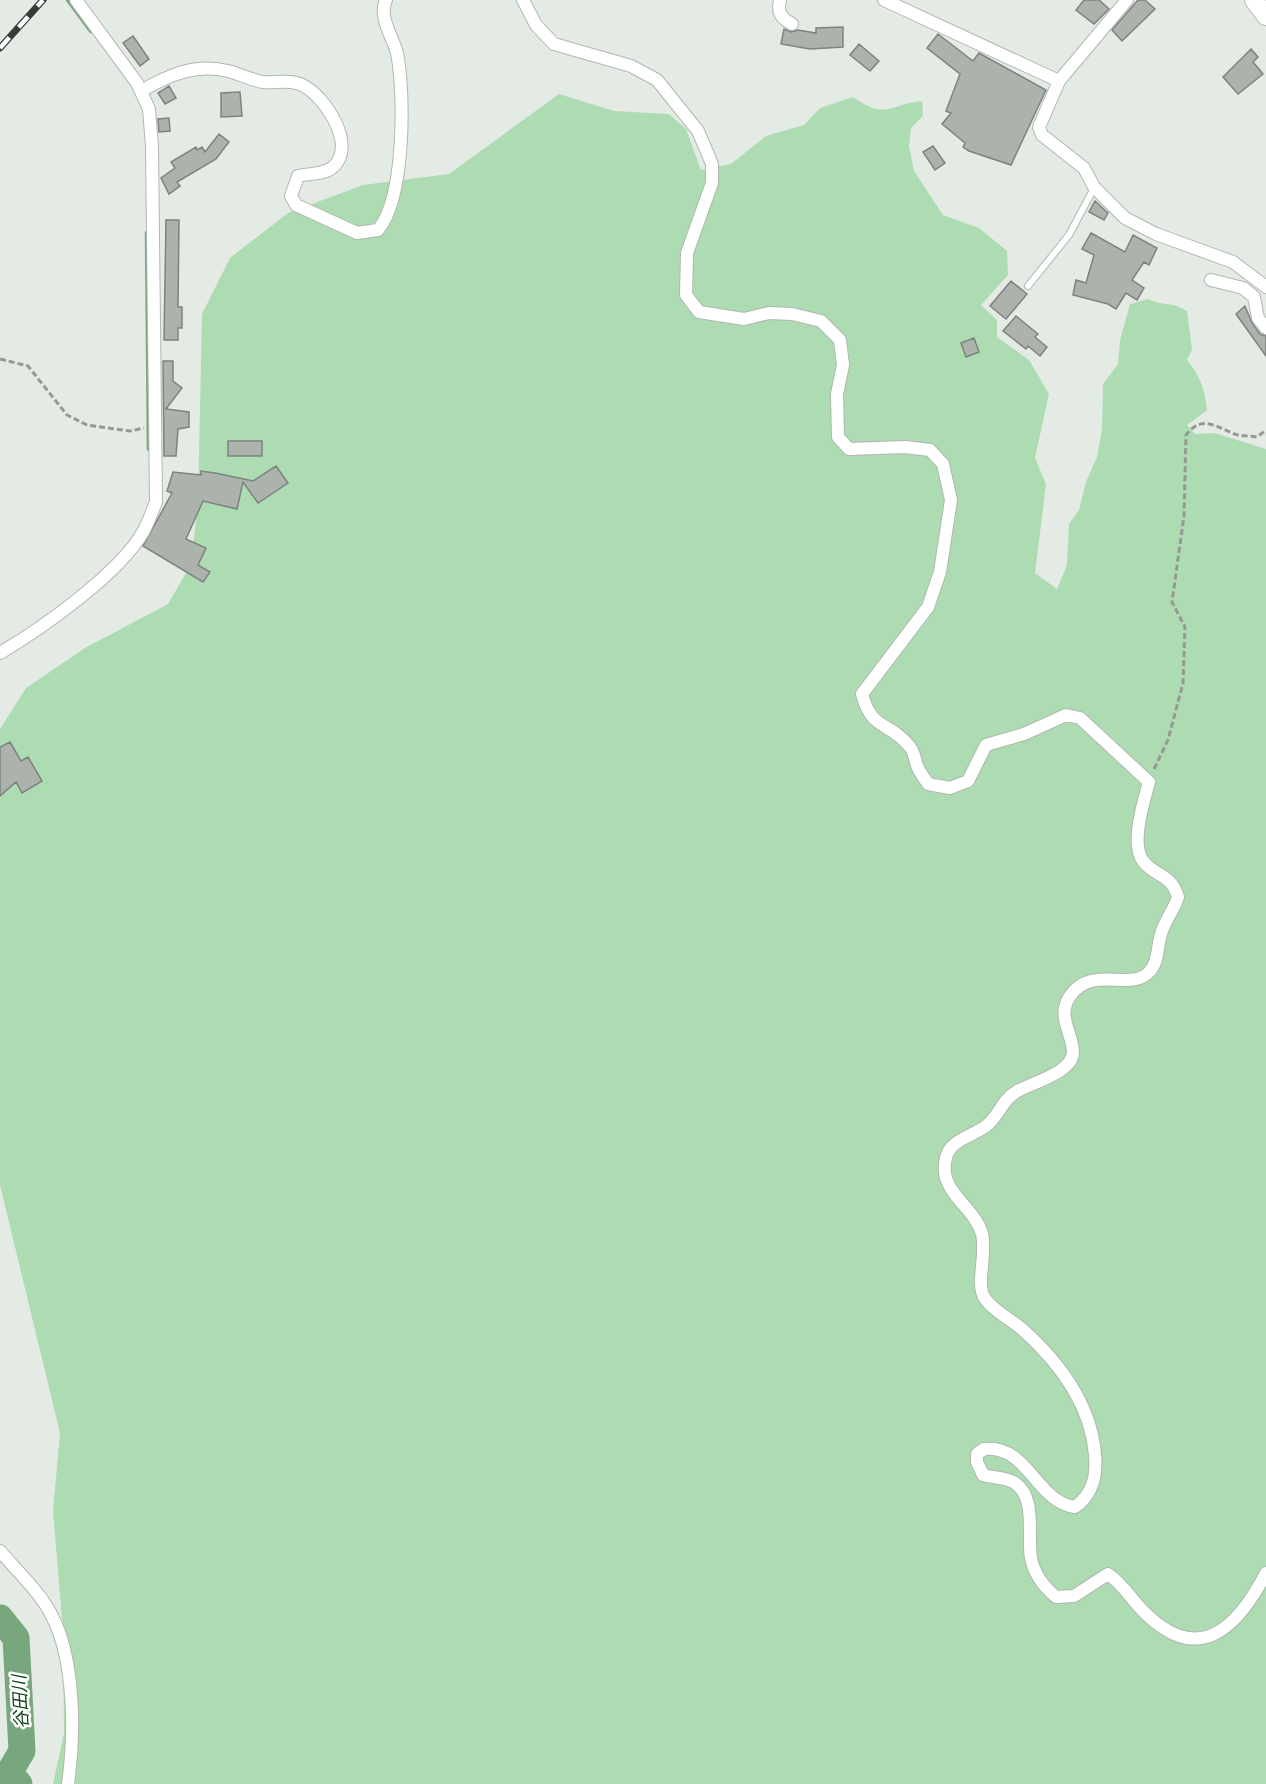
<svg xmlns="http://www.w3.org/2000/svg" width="1266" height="1784" viewBox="0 0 1266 1784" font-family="Quicksand,'Noto Sans JP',sans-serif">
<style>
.green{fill:#addcb2}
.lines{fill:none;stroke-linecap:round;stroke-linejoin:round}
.stream{stroke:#78a77d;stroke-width:4.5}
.river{stroke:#78a77d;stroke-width:27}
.building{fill:#acb2ac;stroke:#7d837e;stroke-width:1.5}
.lane-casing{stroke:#b1b7b1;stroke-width:8}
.street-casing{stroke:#b1b7b1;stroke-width:14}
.secondary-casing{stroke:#b1b7b1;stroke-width:20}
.path{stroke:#949994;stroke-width:3;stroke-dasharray:6 3;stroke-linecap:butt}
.lane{stroke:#fff;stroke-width:6}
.street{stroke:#fff;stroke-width:12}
.secondary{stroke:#fff;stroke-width:18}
.rail-casing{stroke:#383b38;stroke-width:7}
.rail{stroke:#fff;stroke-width:4.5;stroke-dasharray:14;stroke-linecap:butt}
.labels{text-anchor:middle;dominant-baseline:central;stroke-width:5;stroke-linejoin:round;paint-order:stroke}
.water-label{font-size:18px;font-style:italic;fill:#11451c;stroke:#fff}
</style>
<rect width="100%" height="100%" fill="#e4ebe4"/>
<!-- green -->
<path class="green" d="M 559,94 L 614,111 L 669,114 L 686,129 L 701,170 L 731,164 L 766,136 L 804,125 L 820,108 L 853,97 C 887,121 889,104 922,101 L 923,116 L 911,128 L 909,146 L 914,171 L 943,215 L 979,228 L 1007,251 L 1008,275 L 981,305 L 997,320 L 997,337 L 1029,360 L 1049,394 L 1035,458 L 1046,484 L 1035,573 L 1057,589 L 1067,565 L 1069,524 L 1079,510 L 1086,482 L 1097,457 L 1102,429 L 1103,384 L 1118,364 L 1120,340 L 1130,304 L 1148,299 C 1164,307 1169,300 1187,311 L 1192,350 L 1187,360 C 1200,375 1205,390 1207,410 L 1187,425 L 1195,434 L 1215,433 L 1266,449 L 1266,1784 L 53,1784 L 64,1733 L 63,1631 L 53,1511 L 60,1433 L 0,1185 L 0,729 L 26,688 L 85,648 L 168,604 L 191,564 L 198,502 L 202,314 L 230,258 L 288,213 L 363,185 L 449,174 Z"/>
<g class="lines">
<!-- stream -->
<path class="stream" d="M 68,0 L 91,31
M 147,233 L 149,449
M 0,1779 L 9,1773"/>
<!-- river -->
<path class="river" d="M 0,1618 L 16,1638 L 22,1751 L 9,1773 L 19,1784"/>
</g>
<!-- building -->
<path class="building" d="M 1084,0 L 1099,0 L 1109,9 L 1094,24 L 1076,10 Z
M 1138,0 L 1145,0 L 1155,9 L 1122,41 L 1112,30 Z
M 843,27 L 843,47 L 810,49 L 781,44 L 784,29 L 791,32 L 798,30 L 816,33 L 816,28 Z
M 938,34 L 973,61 L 979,53 L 1046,90 L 1011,165 L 969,151 L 963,147 L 965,143 L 942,124 L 951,113 L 946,111 L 960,74 L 927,48 Z
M 133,36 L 149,59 L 140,66 L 123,43 Z
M 859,44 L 879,61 L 870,71 L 850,55 Z
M 1251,49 L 1258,57 L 1253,62 L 1263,74 L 1238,94 L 1223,77 Z
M 169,86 L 176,98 L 165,104 L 158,93 Z
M 240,92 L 242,116 L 221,117 L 221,93 Z
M 169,118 L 170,131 L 159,132 L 158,119 Z
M 219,134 L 229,142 L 216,159 L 177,182 L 180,186 L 169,194 L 161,178 L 175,168 L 171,162 L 196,147 L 197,150 L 202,147 L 205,152 Z
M 933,146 L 945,163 L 935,170 L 923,152 Z
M 1095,201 L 1108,213 L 1104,220 L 1089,212 Z
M 166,220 L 179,220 L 178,307 L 182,307 L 182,328 L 178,328 L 178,340 L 164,340 Z
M 1091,233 L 1125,252 L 1133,235 L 1157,248 L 1149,265 L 1144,262 L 1132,280 L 1144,288 L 1137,300 L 1126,293 L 1116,309 L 1108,304 L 1073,295 L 1076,280 L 1086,283 L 1094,255 L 1082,249 Z
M 1011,281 L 1027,294 L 1006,319 L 990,306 Z
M 1245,306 L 1252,323 L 1260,334 L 1266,336 L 1266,356 L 1236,314 Z
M 1016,316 L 1038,334 L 1035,337 L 1047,347 L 1040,356 L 1028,346 L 1026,349 L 1003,331 Z
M 974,338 L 979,352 L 966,357 L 961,343 Z
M 163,361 L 173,361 L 173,381 L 182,388 L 166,409 L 189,412 L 189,427 L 178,429 L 176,456 L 164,456 Z
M 228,441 L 262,441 L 262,456 L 228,456 Z
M 276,466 L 288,483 L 258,503 L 243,482 L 237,509 L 203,501 L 186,539 L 206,548 L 198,565 L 210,572 L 203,582 L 143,546 L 172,493 L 167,491 L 173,472 L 201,475 L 201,471 L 215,473 L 253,481 Z
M 10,742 L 21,761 L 28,757 L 42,781 L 22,793 L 16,782 L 0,796 L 0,747 Z"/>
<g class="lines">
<defs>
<path id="lane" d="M 1028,286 L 1069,235 L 1094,188"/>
<path id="street" d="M 523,0 L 536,25 L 554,44 L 631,66 L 657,80 L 698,131 L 712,164 L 712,183 L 687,253 L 686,295 L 699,312 L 744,319 L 769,313 L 792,314 L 821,321 L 840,340 L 843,365 L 837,394 L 838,437 L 849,449 L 905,447 L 930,450 L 943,464 L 951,500 L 940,572 L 928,607 L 862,694 C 872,732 890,721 910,747 C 915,753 915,762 918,768 C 921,774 925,779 928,784 L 950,788 L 968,781 L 986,745 L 1024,734 L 1066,715 L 1080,718 L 1149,782 C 1144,800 1130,844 1143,861 C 1155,877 1171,873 1178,897 C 1174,910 1165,920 1161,934 C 1157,946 1159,962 1149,972 C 1131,992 1092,964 1070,996 C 1056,1016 1073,1034 1073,1052 C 1073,1073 1030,1083 1016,1092 C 1002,1100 999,1116 986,1126 C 967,1140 942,1139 945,1173 C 948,1196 976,1211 982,1234 C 987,1254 976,1282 984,1297 C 991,1309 1011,1320 1022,1329 C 1059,1362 1091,1404 1095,1455 C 1097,1476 1093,1494 1075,1507 C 1036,1502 1028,1444 984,1449 L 977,1454 L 977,1462 L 983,1475 C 993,1478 1006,1477 1015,1483 C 1037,1498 1027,1536 1031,1558 C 1034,1574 1044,1587 1056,1597 L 1074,1596 L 1108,1574 C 1123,1584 1130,1598 1143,1611 C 1198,1667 1237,1629 1266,1573
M 780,0 C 777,13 781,18 792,24
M 884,0 L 1059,81
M 1127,0 L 1059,81 L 1039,127 L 1042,135 L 1084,168 L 1094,187 L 1125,218 L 1156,234 L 1233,262 L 1266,287
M 141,91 C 169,75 195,63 228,71 C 240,74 251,80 263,82 C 276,83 292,79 304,86 C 326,98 357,146 333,167 C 324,175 310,173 298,176 L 291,196 L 296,205 L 357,233 L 378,230 C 405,198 405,94 397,53 C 393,37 378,17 386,0
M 1211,280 L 1243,288 L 1254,297 L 1258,318 L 1266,328
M 0,653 C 41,629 120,573 143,532 C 148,523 152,512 156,502 L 152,146 L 149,109 L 137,83 L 76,0
M 0,1551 C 17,1571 40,1592 52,1616 C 75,1660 75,1735 68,1784"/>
<path id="secondary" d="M 1254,0 L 1266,16"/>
</defs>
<!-- lane casing -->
<use href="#lane" class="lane-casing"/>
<!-- street casing -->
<use href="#street" class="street-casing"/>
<!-- secondary casing -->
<use href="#secondary" class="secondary-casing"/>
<!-- path -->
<path class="path" d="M 0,359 L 28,366 L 67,415 L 87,425 L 130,431 L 144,428
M 1154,769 L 1168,740 L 1183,683 L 1185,627 L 1172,602 L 1184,516 L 1186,435 C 1203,412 1220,430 1238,435 C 1244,436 1251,436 1257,437 L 1266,430"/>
<!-- lane -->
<use href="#lane" class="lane"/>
<!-- street -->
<use href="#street" class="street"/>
<!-- secondary -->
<use href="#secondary" class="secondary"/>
<defs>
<path id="rail" d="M 0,48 L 43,0"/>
</defs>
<!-- rail casing -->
<use href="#rail" class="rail-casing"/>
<!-- rail -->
<use href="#rail" class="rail"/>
</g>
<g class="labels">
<!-- water labels -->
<g class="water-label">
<text transform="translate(20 1702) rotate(-93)">谷田川</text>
</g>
</g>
</svg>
